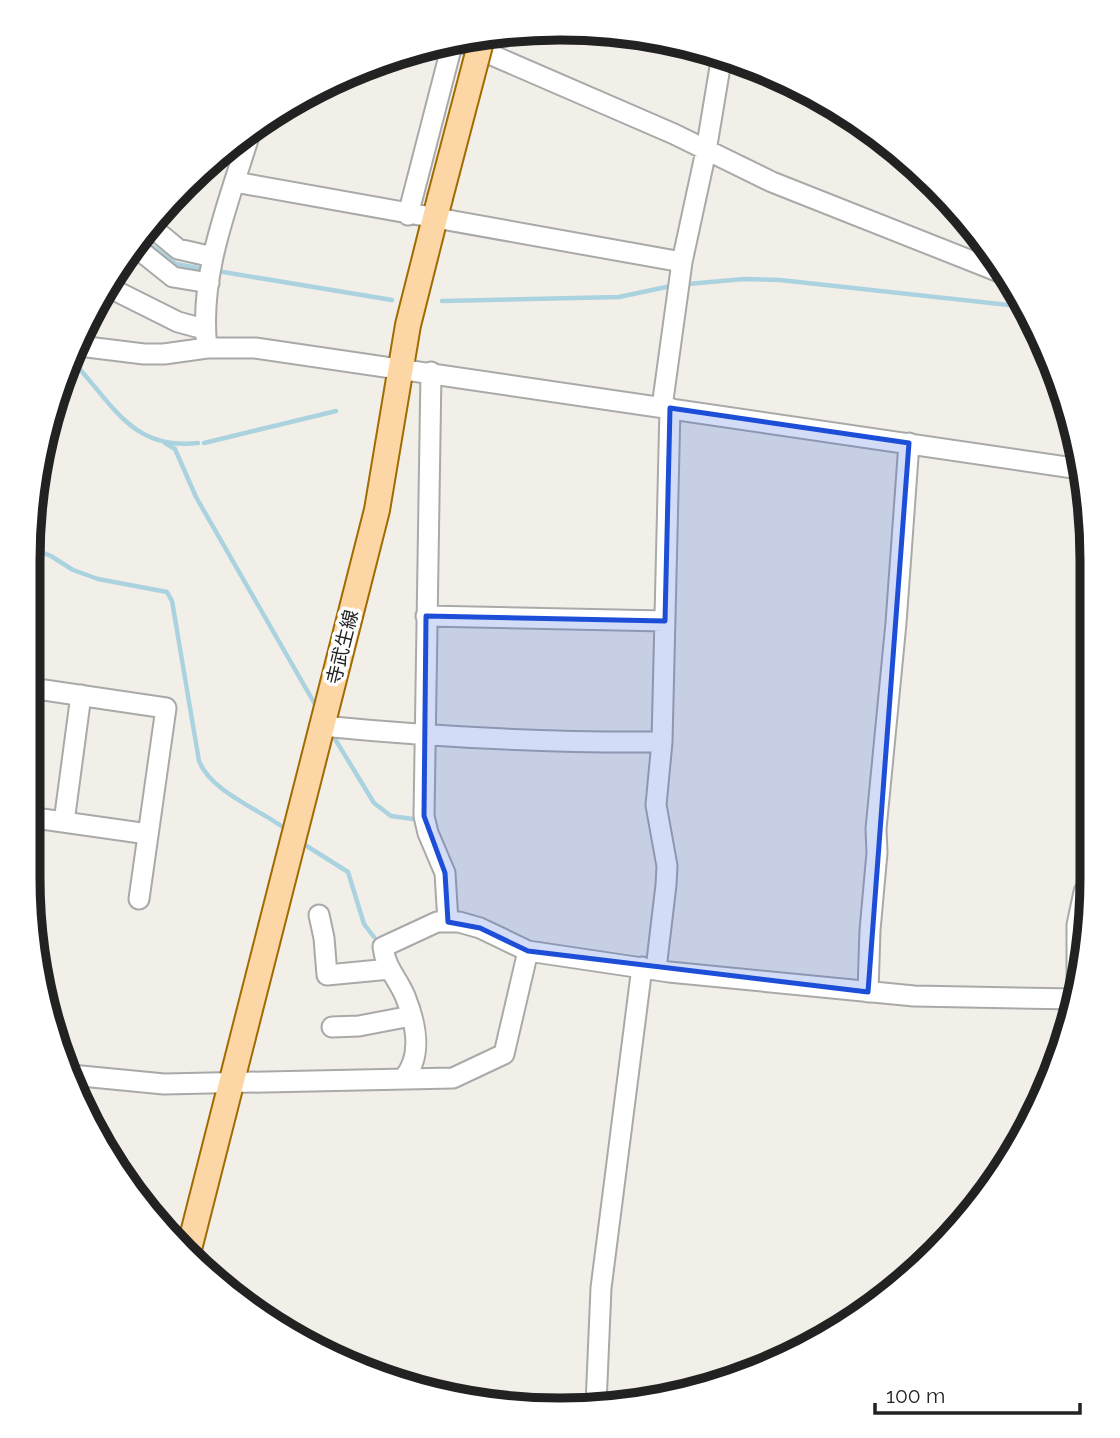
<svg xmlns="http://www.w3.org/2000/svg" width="1120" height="1438" viewBox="0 0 1120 1438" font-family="Raleway,'Noto Sans JP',sans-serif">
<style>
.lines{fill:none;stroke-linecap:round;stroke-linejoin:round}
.stream{stroke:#aad3df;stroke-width:4.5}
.minor-casing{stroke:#a9a9a9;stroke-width:23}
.major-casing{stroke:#a06b00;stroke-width:28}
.minor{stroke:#fff;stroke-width:19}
.major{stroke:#fcd6a4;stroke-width:24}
.major-bridge-casing{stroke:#a06b00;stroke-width:28;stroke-linecap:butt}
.major-bridge{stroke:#fcd6a4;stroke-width:24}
.marked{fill:#1d4ed8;fill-opacity:0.2;stroke:#1d4ed8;stroke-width:5;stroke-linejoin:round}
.labels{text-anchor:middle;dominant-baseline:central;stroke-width:7;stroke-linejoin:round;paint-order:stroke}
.street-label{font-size:19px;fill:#222;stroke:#fff}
.rim{fill:none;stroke:#222;stroke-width:9}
</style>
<rect width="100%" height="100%" fill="#f2efe9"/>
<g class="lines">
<!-- stream -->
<path class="stream" d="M 138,236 L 176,264 L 204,269
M 217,271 L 392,300
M 688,284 L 744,279 L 780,280 L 1027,307
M 442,301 L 619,297 L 671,286
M 69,365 L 77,366 C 115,408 134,450 198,443
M 165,443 L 175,449 L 196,497 L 316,706
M 204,443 L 336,411
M 29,547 L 51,556 L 73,570 L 98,579 L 167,592 L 172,601 L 199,761 C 211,792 261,810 287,830
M 332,734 L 374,803 L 391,816 L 413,819
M 302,843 L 348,872 L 364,924 L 374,937"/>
<defs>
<path id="minor" d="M 457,40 L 674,134 L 772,182 L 1007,275
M 235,182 L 682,262
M 408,215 L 453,41
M 149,225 L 178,249 L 213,257
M 133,245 L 173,277 L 209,283
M 110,288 L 178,322 L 204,329
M 79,346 L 144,354 L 164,354 L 207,348 L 255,348 L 1080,469
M 207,348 C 198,274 230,199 251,130
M 431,372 L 424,816 L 428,833 L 445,873 L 448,922
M 662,407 L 682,262 L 706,151 L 722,55
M 426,616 L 665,621
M 44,690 L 166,708 L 139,899
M 322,726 C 435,737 549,743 662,742
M 28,817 L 148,834
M 64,822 L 81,695
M 319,915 L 324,938 L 327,975 L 390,969
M 656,969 L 666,885 L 667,866 L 656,805 L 662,742 L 670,408
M 868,992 L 870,930 L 877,853 L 876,829 L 896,623 L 909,443
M 1077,998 L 1077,925 L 1084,892
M 332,1027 L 359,1026 L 411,1016
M 71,1075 L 164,1084 L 453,1078 L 504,1054 L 528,951
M 403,1079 C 423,1057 416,1023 405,996 C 398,979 385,967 383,947 L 437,922 L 459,922 L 480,928 L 528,951 L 669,972 L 914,996 L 1077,999
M 596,1405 L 601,1288 L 642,967"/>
<path id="major" d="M 187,1257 L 377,510 L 408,325 L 440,198"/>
</defs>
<!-- minor casing -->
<use href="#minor" class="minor-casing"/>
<!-- major casing -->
<use href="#major" class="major-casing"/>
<!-- minor -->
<use href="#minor" class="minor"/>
<!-- major -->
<use href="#major" class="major"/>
<defs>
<path id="major-bridge" d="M 440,198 L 483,34"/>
</defs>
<!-- major-bridge casing -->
<use href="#major-bridge" class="major-bridge-casing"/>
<!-- major-bridge -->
<use href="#major-bridge" class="major-bridge"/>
</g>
<!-- marked area -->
<path class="marked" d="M 670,408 L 909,443 L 868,992 L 528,951 L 480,928 L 448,922 L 445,873 L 424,816 L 426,616 L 665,621 Z"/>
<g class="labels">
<!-- street labels -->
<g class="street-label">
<text transform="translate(342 647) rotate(-76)">寺武生線</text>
</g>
</g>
<!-- crop -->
<path d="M0 0H1120V1438H0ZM560 40H560A520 520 0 0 1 1080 560V878A520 520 0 0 1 560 1398H560A520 520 0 0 1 40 878V560A520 520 0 0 1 560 40Z" fill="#fff" fill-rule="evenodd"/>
<path class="rim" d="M560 40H560A520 520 0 0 1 1080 560V878A520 520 0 0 1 560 1398H560A520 520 0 0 1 40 878V560A520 520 0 0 1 560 40Z"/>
<!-- scale -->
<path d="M875 1403v10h205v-10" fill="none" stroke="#222222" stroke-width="3.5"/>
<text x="886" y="1403" font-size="21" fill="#222222" stroke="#ffffff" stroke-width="5" paint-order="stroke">100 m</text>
</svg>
